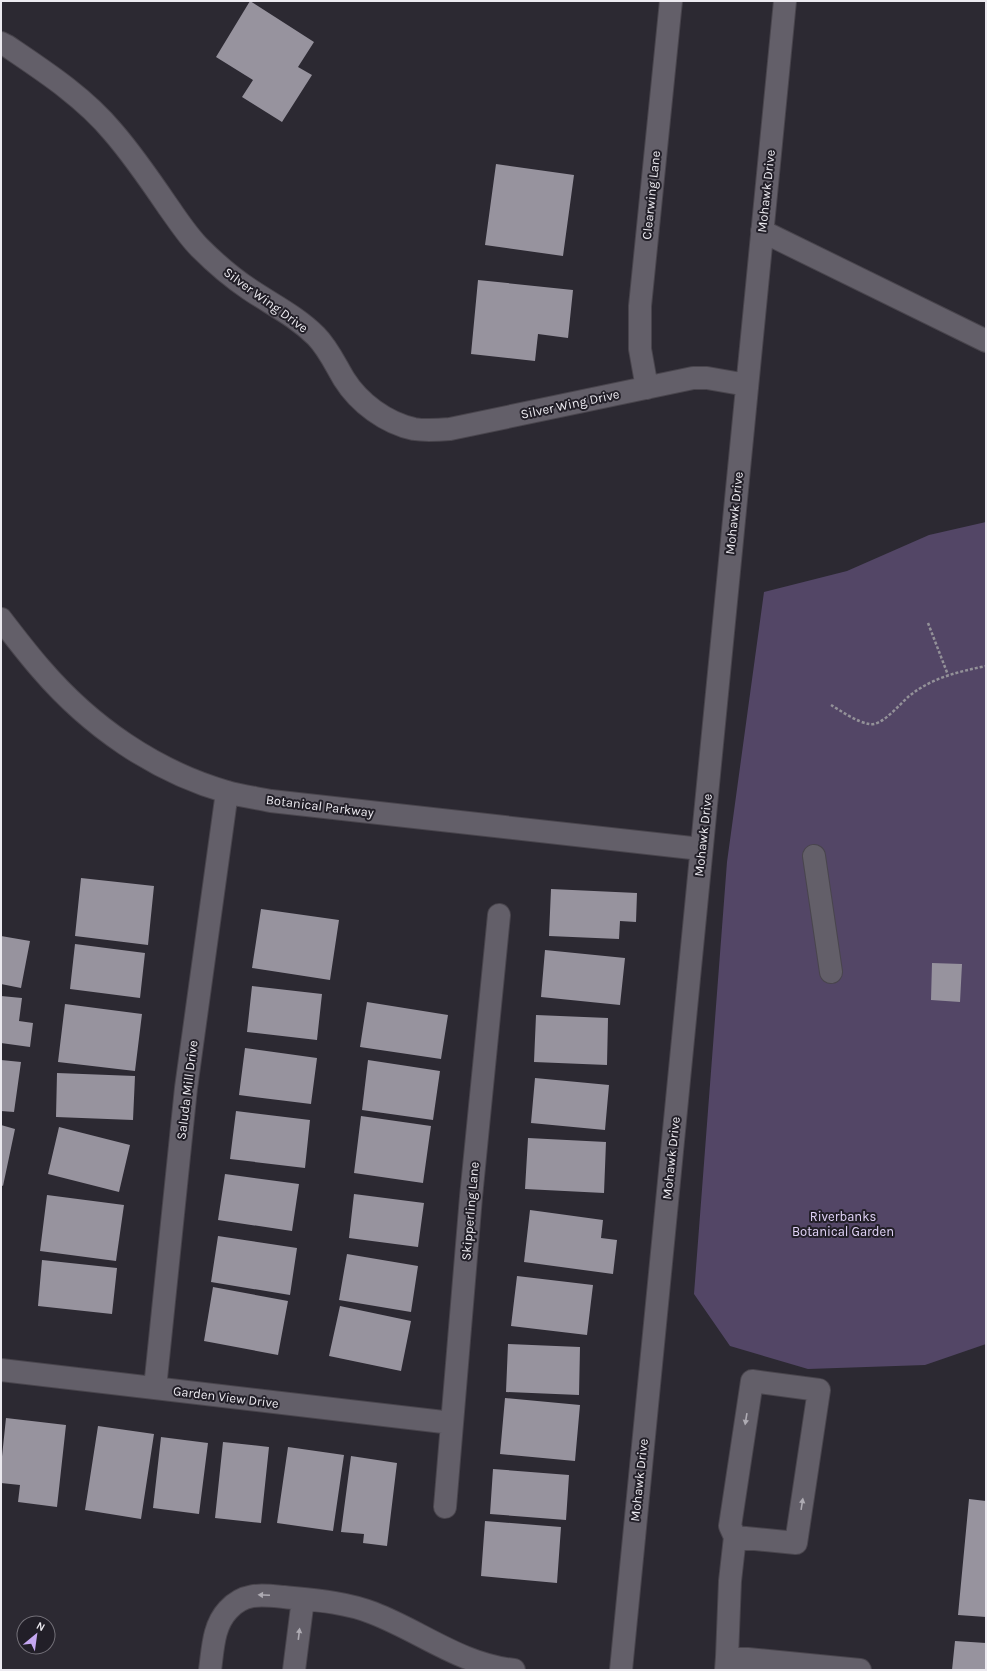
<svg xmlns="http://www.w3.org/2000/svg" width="987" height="1671" viewBox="0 0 987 1671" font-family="Karla,sans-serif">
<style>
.green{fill:#534666}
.building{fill:#97939e}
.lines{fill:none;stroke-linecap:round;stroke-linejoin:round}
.minor-casing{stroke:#49454d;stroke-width:24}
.path{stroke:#939198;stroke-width:2.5;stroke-dasharray:3 2;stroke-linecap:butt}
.minor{stroke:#635f69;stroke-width:22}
.oneway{fill:#aeabb3}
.labels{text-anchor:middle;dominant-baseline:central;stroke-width:4;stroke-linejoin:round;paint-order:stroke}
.street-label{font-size:13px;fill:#eceaf0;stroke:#221f28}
.park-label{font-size:13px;fill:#e2d4f8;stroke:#221f28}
</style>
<rect width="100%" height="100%" fill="#2c2932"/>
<!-- green -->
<path class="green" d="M 986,522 L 986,1344 L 925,1365 L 808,1369 L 730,1346 L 694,1294 L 727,862 L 764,592 L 847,571 L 929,535 Z"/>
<!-- building -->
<path class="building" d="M 250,1 L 314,42 L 298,67 L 312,75 L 282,122 L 242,97 L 253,80 L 216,57 Z
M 496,164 L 574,175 L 563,256 L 485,245 Z
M 478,280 L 573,290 L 568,338 L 538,334 L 535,361 L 471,354 Z
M 81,878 L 154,886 L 148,945 L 75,936 Z
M 551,889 L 637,893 L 636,922 L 620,921 L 619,939 L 549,936 Z
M 261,909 L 339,920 L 330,980 L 252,968 Z
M 1,936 L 30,941 L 21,988 L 1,984 Z
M 75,944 L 145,953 L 140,998 L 70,989 Z
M 545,950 L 625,958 L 620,1005 L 541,997 Z
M 932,963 L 962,964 L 960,1002 L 931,1000 Z
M 252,986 L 322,994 L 317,1040 L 247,1032 Z
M 1,996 L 22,998 L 19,1021 L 33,1023 L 30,1047 L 1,1043 Z
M 367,1002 L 448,1015 L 441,1059 L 360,1047 Z
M 65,1004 L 142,1014 L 135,1071 L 58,1062 Z
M 536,1015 L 608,1018 L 607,1065 L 534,1062 Z
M 245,1048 L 317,1058 L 311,1104 L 239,1095 Z
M 1,1060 L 21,1062 L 14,1112 L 1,1111 Z
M 368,1060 L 440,1071 L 433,1120 L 362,1110 Z
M 57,1073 L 135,1076 L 133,1120 L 56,1117 Z
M 535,1078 L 609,1085 L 605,1130 L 531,1123 Z
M 236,1111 L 310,1120 L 305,1168 L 230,1159 Z
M 361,1116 L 431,1126 L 423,1183 L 354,1173 Z
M 1,1125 L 15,1129 L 3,1186 L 1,1185 Z
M 59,1127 L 130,1145 L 119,1192 L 48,1174 Z
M 528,1138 L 606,1142 L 604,1193 L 525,1189 Z
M 225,1174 L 299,1184 L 292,1231 L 218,1220 Z
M 354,1194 L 424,1203 L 418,1247 L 349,1238 Z
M 47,1195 L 124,1205 L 116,1261 L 40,1251 Z
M 530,1210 L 603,1220 L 601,1238 L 617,1240 L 613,1274 L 524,1262 Z
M 218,1236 L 297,1248 L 290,1295 L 211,1282 Z
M 347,1254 L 418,1266 L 411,1312 L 339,1300 Z
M 42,1260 L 117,1268 L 112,1314 L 38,1306 Z
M 517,1276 L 593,1285 L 587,1335 L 511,1326 Z
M 213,1287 L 288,1301 L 278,1355 L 204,1341 Z
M 340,1306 L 411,1321 L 401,1371 L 329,1356 Z
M 508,1344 L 580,1347 L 579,1395 L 506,1392 Z
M 505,1398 L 580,1405 L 575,1461 L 500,1454 Z
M 6,1418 L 66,1425 L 57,1507 L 18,1502 L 20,1485 L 1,1483 L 1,1466 Z
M 98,1426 L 154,1434 L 141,1519 L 85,1510 Z
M 161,1437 L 208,1443 L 199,1514 L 153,1508 Z
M 223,1442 L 269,1447 L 261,1523 L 215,1518 Z
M 288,1447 L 344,1455 L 333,1531 L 277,1523 Z
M 351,1456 L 397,1463 L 387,1546 L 363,1543 L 364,1534 L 341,1532 Z
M 493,1469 L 569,1475 L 566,1520 L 490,1514 Z
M 969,1499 L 986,1501 L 986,1617 L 958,1615 Z
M 485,1521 L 561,1527 L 557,1583 L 481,1576 Z
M 955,1641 L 986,1643 L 986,1670 L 952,1670 Z"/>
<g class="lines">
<defs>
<path id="minor" d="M 1,43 L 7,46 C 44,71 84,97 113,132 C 132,154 150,180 167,205 C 177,219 187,235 200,248 C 215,263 231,277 249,289 C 271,304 296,316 316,336 C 328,348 335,364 344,379 C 359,403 386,423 414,429 C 426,431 438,430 450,429 L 693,378 L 707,378 L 747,385
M 762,231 L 986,341
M 647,388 L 640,349 L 640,306 L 671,1
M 1,619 C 14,636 27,653 41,669 C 90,726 154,771 227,792 C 241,796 257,798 271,801 L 701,849
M 814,856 L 831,972
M 1,1370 L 452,1423
M 155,1388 L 186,1088 L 227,792
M 445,1507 L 471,1197 L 499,915
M 727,1657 L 730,1581 L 735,1537 L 796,1543 L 819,1390 L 752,1381 L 730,1526 L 735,1537
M 210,1670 C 213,1649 213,1626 228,1610 C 244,1592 262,1595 284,1597 C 314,1600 345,1602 373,1613 C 422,1632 460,1664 514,1670
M 294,1670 L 303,1599
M 621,1670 L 785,1
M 726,1670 L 727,1657 L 860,1670"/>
</defs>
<!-- minor casing -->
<use href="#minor" class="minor-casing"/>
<!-- path -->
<path class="path" d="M 928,623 L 948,675
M 831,705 C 841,711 857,722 869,724 C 881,727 899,705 908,697 C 931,678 957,672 986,666"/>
<!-- minor -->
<use href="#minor" class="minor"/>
</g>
<!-- one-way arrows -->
<defs><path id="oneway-solid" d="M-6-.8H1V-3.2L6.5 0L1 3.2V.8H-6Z"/></defs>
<g class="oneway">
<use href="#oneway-solid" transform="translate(746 1419) rotate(99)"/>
<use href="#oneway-solid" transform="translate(802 1504) rotate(-81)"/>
<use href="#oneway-solid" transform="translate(264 1595) rotate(-177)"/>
<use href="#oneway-solid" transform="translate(299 1634) rotate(-83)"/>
</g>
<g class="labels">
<!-- street labels -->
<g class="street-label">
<text transform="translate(766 191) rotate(-84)">Mohawk Drive</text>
<text transform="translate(651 195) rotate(-84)">Clearwing Lane</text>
<text transform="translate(266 300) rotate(36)">Silver Wing Drive</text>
<text transform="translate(570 404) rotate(-12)">Silver Wing Drive</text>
<text transform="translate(734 513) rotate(-84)">Mohawk Drive</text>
<text transform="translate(320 806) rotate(7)">Botanical Parkway</text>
<text transform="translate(703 835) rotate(-84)">Mohawk Drive</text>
<text transform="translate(187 1090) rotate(-83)">Saluda Mill Drive</text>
<text transform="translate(671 1158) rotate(-84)">Mohawk Drive</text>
<text transform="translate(470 1211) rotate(-85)">Skipperling Lane</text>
<text transform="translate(226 1397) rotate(7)">Garden View Drive</text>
<text transform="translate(639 1480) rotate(-84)">Mohawk Drive</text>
</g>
<!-- park labels -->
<g class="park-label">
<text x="843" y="1216">Riverbanks<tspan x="843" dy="15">Botanical Garden</tspan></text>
</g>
</g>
<!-- border -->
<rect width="987" height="1671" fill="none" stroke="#eceaf0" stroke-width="4"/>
<!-- north arrow -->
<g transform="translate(36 1635) rotate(29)"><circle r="19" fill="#221f28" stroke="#737078"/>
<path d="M0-3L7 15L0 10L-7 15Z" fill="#c5a7f1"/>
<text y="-6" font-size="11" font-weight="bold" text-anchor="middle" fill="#eceaf0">N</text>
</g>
</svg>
